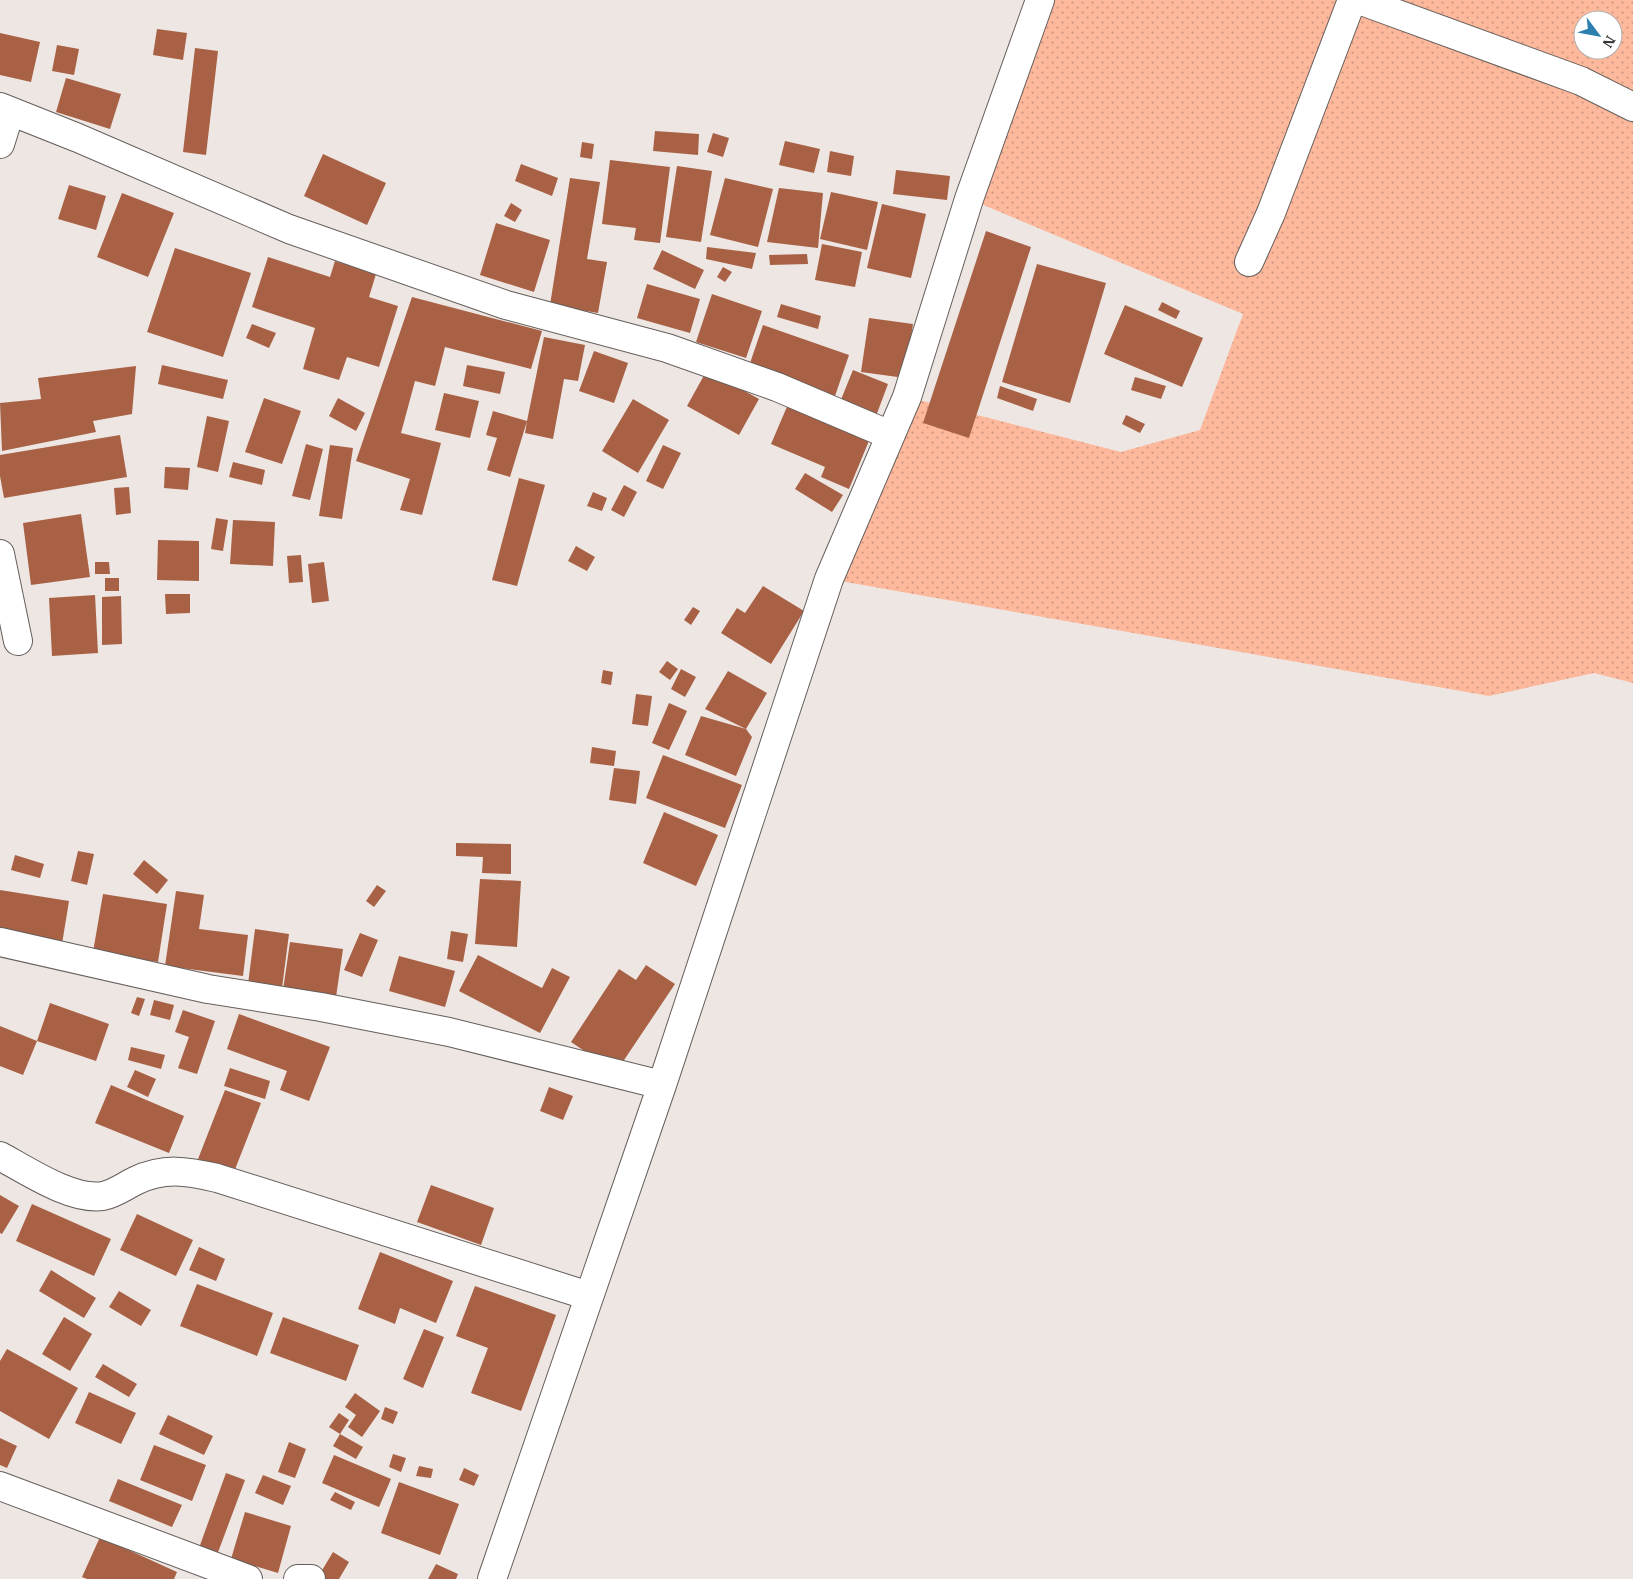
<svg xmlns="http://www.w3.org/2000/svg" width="1633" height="1579" viewBox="0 0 1633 1579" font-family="'IBM Plex Serif',serif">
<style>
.grass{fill:url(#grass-dots);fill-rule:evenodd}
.building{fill:#a86144}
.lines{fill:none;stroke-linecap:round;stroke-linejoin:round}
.minor-casing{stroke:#655e5b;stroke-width:30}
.minor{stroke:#fff;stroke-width:28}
</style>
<defs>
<pattern id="grass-dots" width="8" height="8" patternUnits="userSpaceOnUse" patternTransform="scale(1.25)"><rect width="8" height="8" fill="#feb99d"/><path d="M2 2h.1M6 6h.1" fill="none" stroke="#ce9781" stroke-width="1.8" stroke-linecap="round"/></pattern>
</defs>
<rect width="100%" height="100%" fill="#ede6e3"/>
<!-- grass -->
<path class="grass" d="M 1040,0 L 1633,0 L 1633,683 L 1594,673 L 1489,696 L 829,579 L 907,397 L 1121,452 L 1200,430 L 1243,314 L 969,199 ZM 1583,20 L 1613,20 L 1613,50 L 1583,50 Z"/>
<!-- building -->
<path class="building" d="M 157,29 L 187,33 L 183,60 L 153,55 Z
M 0,33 L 40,42 L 31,82 L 0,75 Z
M 57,45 L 79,49 L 74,75 L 52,71 Z
M 195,48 L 218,51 L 206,155 L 183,152 Z
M 66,78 L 121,94 L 110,129 L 56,112 Z
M 655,131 L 699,134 L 698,155 L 653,151 Z
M 713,133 L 729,138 L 723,157 L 707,152 Z
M 785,141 L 820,149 L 814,173 L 779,165 Z
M 582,142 L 594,144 L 592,159 L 580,157 Z
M 830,151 L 854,156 L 851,176 L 827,172 Z
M 323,154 L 386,183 L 367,225 L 304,196 Z
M 610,160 L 670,167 L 660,243 L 634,240 L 636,228 L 602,224 Z
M 521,164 L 558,178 L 552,196 L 515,181 Z
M 677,166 L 712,171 L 701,242 L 666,237 Z
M 896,170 L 950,176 L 947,200 L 893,194 Z
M 570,178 L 600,182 L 587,259 L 607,262 L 598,313 L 550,305 Z
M 725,178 L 773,189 L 758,247 L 710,235 Z
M 69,185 L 106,196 L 96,230 L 58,219 Z
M 779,188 L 823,193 L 818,248 L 767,242 Z
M 831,192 L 878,202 L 867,250 L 820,239 Z
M 122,193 L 174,213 L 148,277 L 97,257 Z
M 511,203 L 522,210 L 515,222 L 504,216 Z
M 882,204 L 926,214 L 911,278 L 867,268 Z
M 496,223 L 550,240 L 534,292 L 480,275 Z
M 986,231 L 1031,247 L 969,438 L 923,423 Z
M 822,244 L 862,252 L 855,287 L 815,280 Z
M 707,247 L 756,253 L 752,269 L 706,259 Z
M 175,248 L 251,273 L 223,357 L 147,332 Z
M 662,250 L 704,270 L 695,289 L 653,269 Z
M 807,254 L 808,264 L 770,265 L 769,255 Z
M 268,257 L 330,277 L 335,261 L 376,274 L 369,297 L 398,306 L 379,367 L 347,357 L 339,380 L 303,369 L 315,328 L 252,307 Z
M 1037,264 L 1106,283 L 1070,403 L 1002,382 Z
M 723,267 L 732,272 L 725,282 L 717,277 Z
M 647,284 L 700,299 L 690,333 L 637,318 Z
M 712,294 L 762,311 L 746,358 L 696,342 Z
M 412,297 L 542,331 L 531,369 L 445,347 L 435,386 L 415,381 L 401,433 L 441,443 L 422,515 L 400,510 L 410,479 L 356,461 Z
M 1162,302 L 1180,311 L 1176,319 L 1158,310 Z
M 781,304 L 821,316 L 818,329 L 777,317 Z
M 1125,305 L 1203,338 L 1182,387 L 1104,354 Z
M 869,318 L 913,324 L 905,378 L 861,372 Z
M 252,324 L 276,333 L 269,348 L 246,338 Z
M 763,325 L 849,355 L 834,399 L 748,369 Z
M 544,337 L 585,345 L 578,381 L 564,379 L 553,439 L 525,433 L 527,421 L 510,477 L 487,470 L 497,438 L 486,435 L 493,411 L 527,421 Z
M 594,351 L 628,363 L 614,403 L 579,391 Z
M 162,365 L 228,380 L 223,399 L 158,384 Z
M 467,365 L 505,372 L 500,394 L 463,386 Z
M 136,366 L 132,414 L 93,421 L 96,432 L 2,451 L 0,403 L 41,399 L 38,378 Z
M 707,370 L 759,399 L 739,435 L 687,406 Z
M 853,370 L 888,384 L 876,416 L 840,402 Z
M 1135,377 L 1166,386 L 1161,399 L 1131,390 Z
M 1000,386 L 1037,399 L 1033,411 L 997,398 Z
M 444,393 L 479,401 L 470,438 L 435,430 Z
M 264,398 L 301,411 L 282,464 L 245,452 Z
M 338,398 L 365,413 L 356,431 L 329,416 Z
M 633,399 L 669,420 L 638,473 L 602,451 Z
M 789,402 L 871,436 L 849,489 L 821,477 L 825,467 L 771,444 Z
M 1126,415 L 1145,424 L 1140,433 L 1122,424 Z
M 207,416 L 229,421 L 218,472 L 197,467 Z
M 120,435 L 127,477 L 4,498 L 0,476 L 0,455 Z
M 306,444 L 323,449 L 310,500 L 292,496 Z
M 330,445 L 353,448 L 342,519 L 319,516 Z
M 663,445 L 681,453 L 663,489 L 646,481 Z
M 233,462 L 265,470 L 262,485 L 229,477 Z
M 165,467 L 190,468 L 188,490 L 164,488 Z
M 805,473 L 843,495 L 832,512 L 795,489 Z
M 519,478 L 545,485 L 517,586 L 492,580 Z
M 624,485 L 637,492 L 624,517 L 611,510 Z
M 129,487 L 131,513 L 116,515 L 114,488 Z
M 593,492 L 607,498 L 602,511 L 587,506 Z
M 81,514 L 90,577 L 31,585 L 23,523 Z
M 216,518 L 228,520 L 223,551 L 211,549 Z
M 233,520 L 275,522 L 273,566 L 230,564 Z
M 158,540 L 199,541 L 199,581 L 157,580 Z
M 576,546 L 595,557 L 587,571 L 568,561 Z
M 301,555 L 303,582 L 289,583 L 287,556 Z
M 95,562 L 109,562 L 110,574 L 95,574 Z
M 324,562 L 329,601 L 312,603 L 308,564 Z
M 105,578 L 119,578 L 119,591 L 105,591 Z
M 763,586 L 804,611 L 771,664 L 721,633 L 737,608 L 745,613 Z
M 165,594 L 190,594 L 190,613 L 166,614 Z
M 95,595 L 98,653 L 52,656 L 49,598 Z
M 121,596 L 122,644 L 102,645 L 102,597 Z
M 693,607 L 700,611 L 691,625 L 684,620 Z
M 667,661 L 678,669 L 670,680 L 659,672 Z
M 681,669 L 696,677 L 685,697 L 671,689 Z
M 603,670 L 613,672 L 611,685 L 601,683 Z
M 728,671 L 767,693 L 746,729 L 705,709 Z
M 636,694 L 652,696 L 648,726 L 632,724 Z
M 669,703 L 687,711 L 669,750 L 652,743 Z
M 701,716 L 746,729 L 752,737 L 736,776 L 685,755 Z
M 592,747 L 616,751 L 614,766 L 590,763 Z
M 663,755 L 742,785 L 725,828 L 646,798 Z
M 614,768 L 640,771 L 636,804 L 609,800 Z
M 664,812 L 718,835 L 696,886 L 643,863 Z
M 456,843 L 511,844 L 511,874 L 482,873 L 483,857 L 456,856 Z
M 78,851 L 94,854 L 87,885 L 71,881 Z
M 15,855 L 44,864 L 40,878 L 11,870 Z
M 144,860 L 168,880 L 157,894 L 133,874 Z
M 480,879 L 521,881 L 517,947 L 475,944 Z
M 377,885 L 386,891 L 374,907 L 366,901 Z
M 0,890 L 69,901 L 62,944 L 0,934 Z
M 176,891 L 204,895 L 199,929 L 248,935 L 243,976 L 165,966 Z
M 103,894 L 167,904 L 158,962 L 93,952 Z
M 255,929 L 289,934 L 282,988 L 248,984 Z
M 451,931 L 468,934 L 463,962 L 447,959 Z
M 360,933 L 378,940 L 362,977 L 344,970 Z
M 290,942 L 343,949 L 336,997 L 283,990 Z
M 478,955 L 542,988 L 552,968 L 570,977 L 540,1033 L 459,991 Z
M 399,956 L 455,971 L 445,1007 L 389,991 Z
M 646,965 L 675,984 L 616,1072 L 571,1042 L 619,969 L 636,980 Z
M 137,997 L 145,999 L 139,1016 L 131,1013 Z
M 154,1000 L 174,1005 L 170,1020 L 150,1015 Z
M 50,1003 L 109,1024 L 96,1061 L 37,1041 Z
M 183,1010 L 215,1021 L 197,1074 L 178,1068 L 189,1037 L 175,1032 Z
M 239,1014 L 330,1047 L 309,1101 L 280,1090 L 287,1071 L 227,1049 Z
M 0,1026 L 37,1041 L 23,1075 L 0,1066 Z
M 131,1047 L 165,1055 L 161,1069 L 128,1060 Z
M 230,1068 L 270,1081 L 265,1099 L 224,1086 Z
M 135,1070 L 156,1079 L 148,1097 L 127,1087 Z
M 111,1085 L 184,1116 L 169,1153 L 95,1123 Z
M 549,1087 L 573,1096 L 563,1120 L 540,1111 Z
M 225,1090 L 261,1103 L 234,1172 L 198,1159 Z
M 431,1185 L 494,1208 L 481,1245 L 417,1222 Z
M 0,1195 L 19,1206 L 2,1234 L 0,1233 Z
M 32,1204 L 111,1239 L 94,1276 L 16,1241 Z
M 137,1214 L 193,1240 L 176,1276 L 120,1250 Z
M 199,1247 L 225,1259 L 216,1281 L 189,1270 Z
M 380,1252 L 453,1281 L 436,1323 L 400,1308 L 395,1324 L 358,1309 Z
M 51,1270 L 96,1298 L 84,1318 L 39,1291 Z
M 197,1284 L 273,1313 L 257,1356 L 180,1326 Z
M 475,1286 L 556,1315 L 521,1411 L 471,1393 L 488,1348 L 456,1336 Z
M 119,1291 L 151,1310 L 141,1326 L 109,1307 Z
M 64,1317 L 92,1334 L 70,1371 L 42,1354 Z
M 283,1317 L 359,1345 L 346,1381 L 270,1353 Z
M 424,1329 L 444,1337 L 423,1388 L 403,1379 Z
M 7,1349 L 78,1388 L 49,1439 L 0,1411 L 0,1361 Z
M 103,1364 L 137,1384 L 129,1397 L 95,1377 Z
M 89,1392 L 136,1413 L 121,1444 L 75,1423 Z
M 355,1393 L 380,1411 L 362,1437 L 348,1427 L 356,1415 L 345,1407 Z
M 385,1407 L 398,1412 L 393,1424 L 381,1419 Z
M 339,1413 L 349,1420 L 340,1434 L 329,1427 Z
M 168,1415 L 213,1436 L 204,1455 L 159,1434 Z
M 340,1434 L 363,1447 L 356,1459 L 333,1446 Z
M 0,1438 L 17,1446 L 7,1468 L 0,1465 Z
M 289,1442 L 306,1449 L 295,1478 L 278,1472 Z
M 154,1445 L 206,1465 L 192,1501 L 140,1480 Z
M 393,1454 L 406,1458 L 401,1472 L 389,1467 Z
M 334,1455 L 391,1479 L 379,1507 L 322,1483 Z
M 419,1466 L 433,1469 L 431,1478 L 416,1476 Z
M 464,1468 L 479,1475 L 474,1486 L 459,1480 Z
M 226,1473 L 245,1480 L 217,1555 L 199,1548 Z
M 263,1475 L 291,1486 L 283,1505 L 255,1493 Z
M 118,1479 L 182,1505 L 172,1527 L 109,1501 Z
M 399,1482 L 459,1504 L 440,1555 L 381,1533 Z
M 335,1492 L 355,1502 L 351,1510 L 330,1500 Z
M 245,1512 L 291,1526 L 278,1573 L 231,1559 Z
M 100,1537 L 177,1572 L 174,1579 L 87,1579 L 82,1577 Z
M 333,1552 L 349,1562 L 339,1579 L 321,1579 L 318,1577 Z
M 436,1564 L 458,1574 L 456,1579 L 428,1579 Z"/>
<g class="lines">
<defs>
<path id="minor" d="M 1359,0 L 1581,81 L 1633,107
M 0,107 L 78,138 L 289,229 L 506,305 L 667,348 L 777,387 L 890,435
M 0,144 L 10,112
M 1249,262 L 1271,213 L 1352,0
M 0,554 L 18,641
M 0,942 L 208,989 L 321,1007 L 449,1032 L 662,1085
M 0,1156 C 26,1170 72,1201 103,1196 C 114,1194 125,1186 135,1181 C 164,1167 187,1171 217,1178 L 589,1296
M 0,1486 L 248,1579
M 298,1579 L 311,1579
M 492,1579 L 662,1085 L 829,579 L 907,397 L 969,199 L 1040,0"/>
</defs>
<!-- minor casing -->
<use href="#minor" class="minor-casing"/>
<!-- minor -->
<use href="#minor" class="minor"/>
</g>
<!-- north arrow -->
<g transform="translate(1598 35) rotate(122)"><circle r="24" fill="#ffffff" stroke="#afaead"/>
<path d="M0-4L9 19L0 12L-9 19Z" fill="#2c7faf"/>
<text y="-8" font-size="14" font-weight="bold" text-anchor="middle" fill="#373433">N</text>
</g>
</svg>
